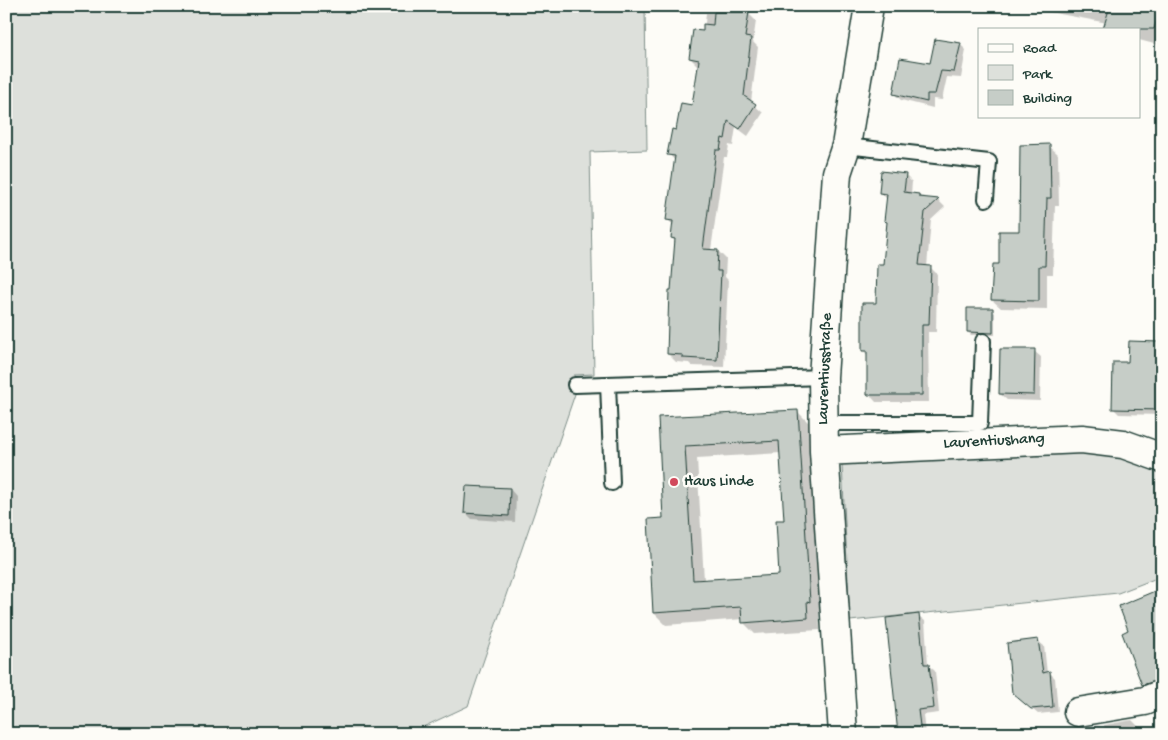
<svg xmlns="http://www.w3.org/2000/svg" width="1168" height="740" viewBox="0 0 1168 740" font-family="'Gochi Hand',sans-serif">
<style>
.green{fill:#dde0db;stroke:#7e8e88}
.shadow{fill:#0003;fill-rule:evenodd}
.building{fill:#c6cdc7;stroke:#1f3d34;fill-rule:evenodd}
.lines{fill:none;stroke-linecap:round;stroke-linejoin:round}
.service-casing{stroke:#1f3d34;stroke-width:18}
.minor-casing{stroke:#1f3d34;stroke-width:31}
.service{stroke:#fdfcf7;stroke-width:14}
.minor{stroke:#fdfcf7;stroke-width:28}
.poi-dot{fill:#d1495b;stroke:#fdfcf7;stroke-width:2}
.labels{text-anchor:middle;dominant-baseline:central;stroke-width:5;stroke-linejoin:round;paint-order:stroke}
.street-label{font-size:16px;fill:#1f3d34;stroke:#fdfcf7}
.poi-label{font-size:16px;fill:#1f3d34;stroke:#fdfcf7;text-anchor:start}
</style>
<rect width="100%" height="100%" fill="#fdfcf7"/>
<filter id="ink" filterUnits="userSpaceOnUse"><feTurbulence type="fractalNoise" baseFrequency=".02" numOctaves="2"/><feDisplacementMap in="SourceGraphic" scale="10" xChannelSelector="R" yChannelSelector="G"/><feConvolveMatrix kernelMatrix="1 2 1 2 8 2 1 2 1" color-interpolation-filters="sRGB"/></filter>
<g filter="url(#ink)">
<!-- green -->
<path class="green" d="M 6,6 L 645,6 L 647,150 L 590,152 L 594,374 L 574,375 L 575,394 L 468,706 L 408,734 L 6,734 Z
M 1074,450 L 1118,455 L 1162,472 L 1162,576 L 1118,593 L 850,621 L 842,464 L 850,462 Z"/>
<!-- shadow -->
<path class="shadow" d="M 1039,6 L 1162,6 L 1162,46 L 1139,40 L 1139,29 L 1044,11 Z
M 706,13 L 748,13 L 756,21 L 753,42 L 758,47 L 751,102 L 763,113 L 748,136 L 736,127 L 733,146 L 729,145 L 727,157 L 724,157 L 711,250 L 718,251 L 726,259 L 725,277 L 728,280 L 724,367 L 692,366 L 689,363 L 676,362 L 668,354 L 676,242 L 672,238 L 674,226 L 667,219 L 675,161 L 669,154 L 677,131 L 694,106 L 698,66 L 690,58 L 704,33 Z
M 960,44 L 966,50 L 961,78 L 947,77 L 942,100 L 933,99 L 933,108 L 901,100 L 894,94 Z
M 1049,146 L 1058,154 L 1059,206 L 1055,206 L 1053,274 L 1047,274 L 1047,309 L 1001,308 L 992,300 L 1000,265 L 1020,232 Z
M 905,175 L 912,182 L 911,194 L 919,195 L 923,199 L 938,200 L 945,207 L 931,220 L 927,267 L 930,267 L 937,274 L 936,332 L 928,332 L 929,402 L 876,402 L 869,394 L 868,356 L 863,350 L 877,305 L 884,266 L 889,224 L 888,200 L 880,192 Z
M 992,310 L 995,313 L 995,335 L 971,335 L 968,332 Z
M 1158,343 L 1162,347 L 1162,415 L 1119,414 L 1113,408 L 1130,364 Z
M 1034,351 L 1041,357 L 1040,401 L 1007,400 L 1000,394 Z
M 798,412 L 810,424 L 821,613 L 819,613 L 820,630 L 755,634 L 743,622 L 743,619 L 666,625 L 654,613 L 649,520 L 665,519 L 659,418 ZM 781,453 L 785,521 L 781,576 L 704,580 L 697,458 Z
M 510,489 L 516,496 L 515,522 L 472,519 L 466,513 Z
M 1162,590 L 1162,690 L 1153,694 L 1144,684 L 1130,631 Z
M 919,616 L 925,621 L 928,665 L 935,671 L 939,713 L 923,715 L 925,734 L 884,734 L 883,727 L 898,726 Z
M 1038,641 L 1044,646 L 1047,673 L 1050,673 L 1055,678 L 1058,712 L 1038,714 L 1013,693 Z
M 1132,720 L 1138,726 L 1140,734 L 1106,734 L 1104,725 Z"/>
<!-- building -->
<path class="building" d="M 1110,6 L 1161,6 L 1154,29 L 1103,29 Z
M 714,12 L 749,12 L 745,37 L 751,38 L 744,96 L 756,104 L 740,129 L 728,121 L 725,139 L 722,138 L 720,150 L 716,150 L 703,249 L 718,250 L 717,271 L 721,271 L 717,360 L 683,358 L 683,355 L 667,354 L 669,290 L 671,290 L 675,239 L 671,238 L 673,221 L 666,220 L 675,156 L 667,155 L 672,129 L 676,130 L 681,103 L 692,105 L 699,60 L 689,58 L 693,30 L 703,31 L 703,24 L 713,25 Z
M 935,39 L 961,43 L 954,72 L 941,71 L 935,94 L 927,94 L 927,102 L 893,94 L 900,58 L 930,63 Z
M 1050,144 L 1051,198 L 1047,198 L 1045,266 L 1039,266 L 1039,301 L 991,300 L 993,264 L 999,264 L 999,231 L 1019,231 L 1020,145 Z
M 881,171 L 906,174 L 904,192 L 919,194 L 919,197 L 939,199 L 925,212 L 919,265 L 931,266 L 929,325 L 922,325 L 922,395 L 867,395 L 867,351 L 862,351 L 862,303 L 876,303 L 877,264 L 883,264 L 887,222 L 884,221 L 887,194 L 879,193 Z
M 967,308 L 993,308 L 993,333 L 967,332 Z
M 1129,341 L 1159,342 L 1158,363 L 1162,363 L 1161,410 L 1112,409 L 1113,362 L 1128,362 Z
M 1000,349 L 1035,349 L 1034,395 L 999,394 Z
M 798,410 L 810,602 L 807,601 L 808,618 L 742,623 L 741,607 L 653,613 L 648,519 L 663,518 L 658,417 ZM 779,441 L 784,520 L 776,520 L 779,575 L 693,580 L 685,446 Z
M 466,486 L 510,488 L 509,516 L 464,513 Z
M 1162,588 L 1162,679 L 1142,685 L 1122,633 L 1128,630 L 1119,606 Z
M 919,614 L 924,664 L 929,664 L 934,708 L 918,710 L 921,734 L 898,734 L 886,618 Z
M 1038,639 L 1043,673 L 1050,671 L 1053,707 L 1031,709 L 1012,693 L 1007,643 Z"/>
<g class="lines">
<defs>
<path id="service" d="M 846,146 L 989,162 L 986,199
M 608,384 L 612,483
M 575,385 L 823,377
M 824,423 L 980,423 L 983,341"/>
<path id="minor" d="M 824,451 L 1082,439 L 1123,444 L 1162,458
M 1078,712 L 1145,701 L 1162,694
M 843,734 L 824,451 L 823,377 L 837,173 L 846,146 L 869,6"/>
</defs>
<!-- service casing -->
<use href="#service" class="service-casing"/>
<!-- minor casing -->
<use href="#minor" class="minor-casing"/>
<!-- service -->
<use href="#service" class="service"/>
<!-- minor -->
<use href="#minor" class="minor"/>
</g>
</g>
<!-- markers -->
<circle class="poi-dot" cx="674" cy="482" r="5"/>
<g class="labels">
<!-- street labels -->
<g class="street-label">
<text transform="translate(826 369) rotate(-88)">Laurentiusstraße</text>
<text transform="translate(994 442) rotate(-3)">Laurentiushang</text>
</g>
<!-- poi labels -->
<g class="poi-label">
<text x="684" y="482">Haus Linde</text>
</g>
</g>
<!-- margin -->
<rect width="1168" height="740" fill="none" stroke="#fdfcf7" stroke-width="25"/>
<rect x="12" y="12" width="1143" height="715" fill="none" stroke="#1f3d34" stroke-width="2" filter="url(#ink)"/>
<!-- legend -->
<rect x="978" y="28" width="162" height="90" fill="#fdfcf7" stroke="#a4b0a9"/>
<rect x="988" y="44" width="25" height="8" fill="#fdfcf7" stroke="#a4b0a9"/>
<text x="1023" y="52" font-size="15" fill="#1f3d34">Road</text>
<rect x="988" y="65" width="25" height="15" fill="#dde0db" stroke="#a4b0a9"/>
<text x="1023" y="78" font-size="15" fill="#1f3d34">Park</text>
<rect x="988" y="90" width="25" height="15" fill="#c6cdc7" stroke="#a4b0a9"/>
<text x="1023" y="102" font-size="15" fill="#1f3d34">Building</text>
</svg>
